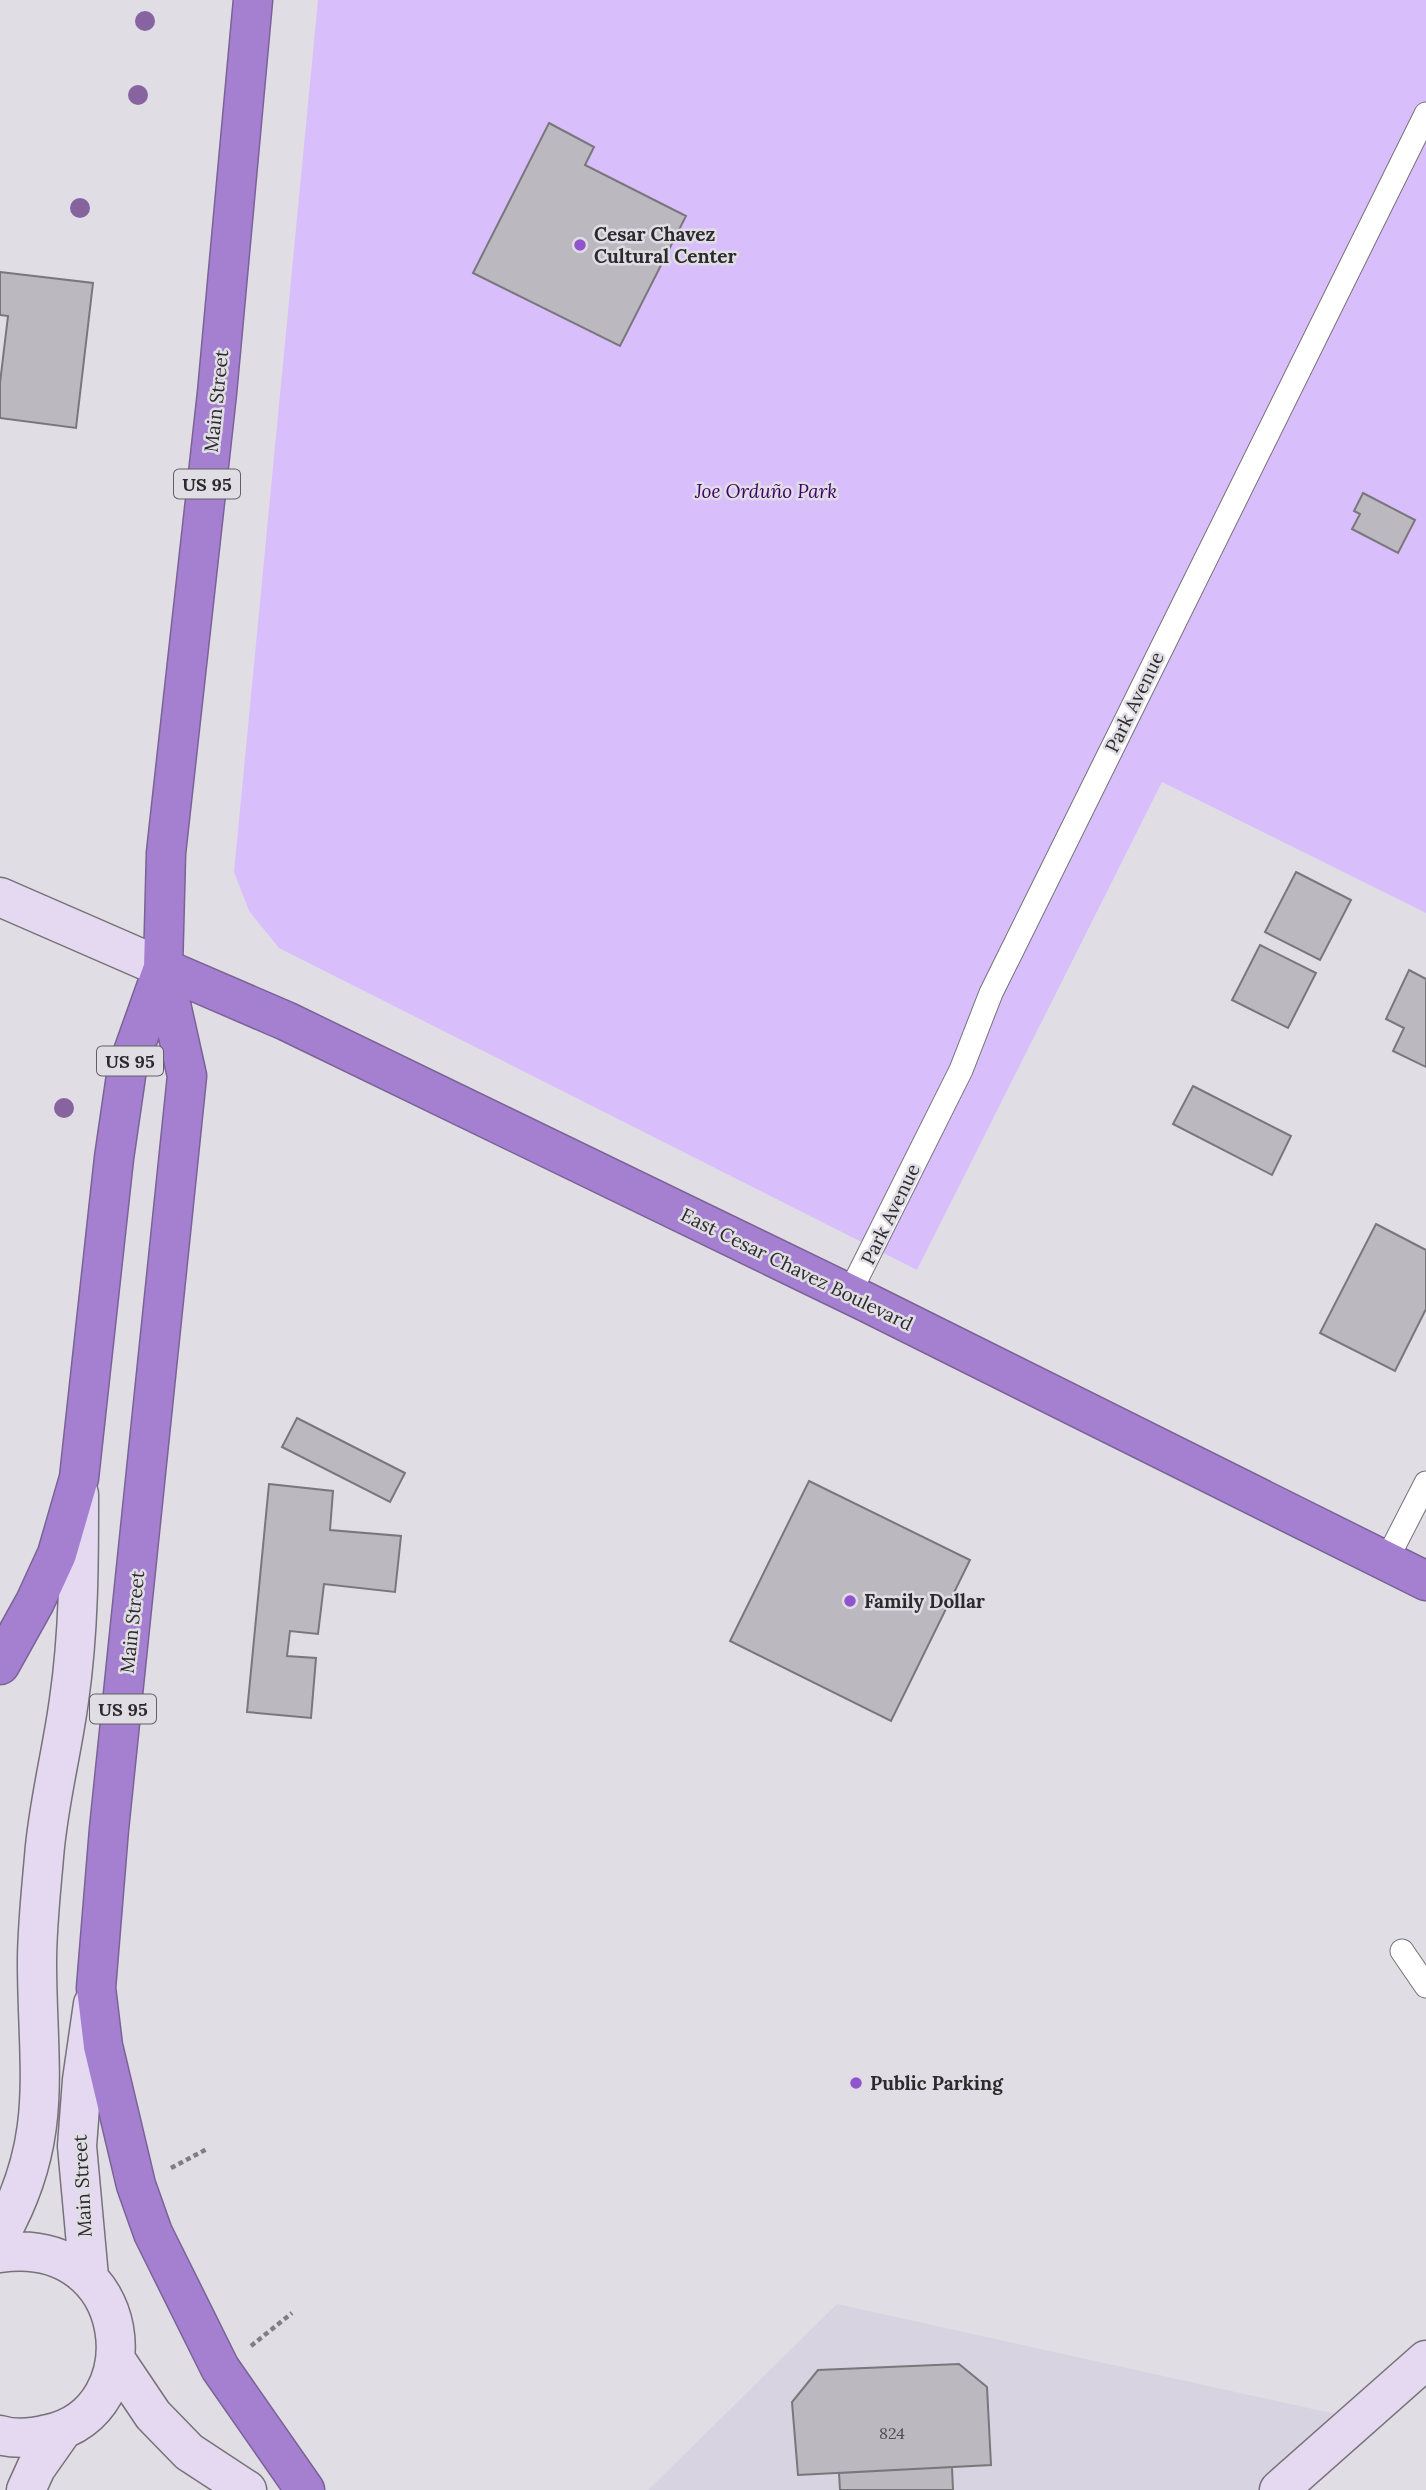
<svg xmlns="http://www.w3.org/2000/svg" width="1426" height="2490" viewBox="0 0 1426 2490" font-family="Lora,serif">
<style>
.built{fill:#d8d3e0}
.green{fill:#d9befc}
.building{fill:#bbb9bf;stroke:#79767c;stroke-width:2}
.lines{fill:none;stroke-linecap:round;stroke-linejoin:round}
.lane-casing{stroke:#757278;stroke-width:25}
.secondary-casing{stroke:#757278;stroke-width:41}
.highway-casing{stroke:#7a6297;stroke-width:41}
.path{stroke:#7f7e82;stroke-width:4.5;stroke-dasharray:5 3.5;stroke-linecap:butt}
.lane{stroke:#fff;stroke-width:23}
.secondary{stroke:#e4d9f1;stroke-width:38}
.highway{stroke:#a580d1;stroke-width:38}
.tree{fill:#8764a0}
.poi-dot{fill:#9055cc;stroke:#e0dee4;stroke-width:2.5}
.labels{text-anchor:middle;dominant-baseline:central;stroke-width:5;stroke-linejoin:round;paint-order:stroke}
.number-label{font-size:16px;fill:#4f4e51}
.shield{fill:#e0dee4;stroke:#616063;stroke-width:2}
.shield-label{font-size:18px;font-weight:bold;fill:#2b2a2c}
.poi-label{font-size:19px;font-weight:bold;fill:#2b2a2c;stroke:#e0dee4;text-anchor:start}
.street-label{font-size:19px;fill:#2b2a2c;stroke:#e0dee4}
.park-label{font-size:19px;font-style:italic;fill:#3f0069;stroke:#e0dee4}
</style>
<rect width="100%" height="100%" fill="#e0dee4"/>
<!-- built -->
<path class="built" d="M 837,2304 L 1358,2419 L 1281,2490 L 648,2490 Z"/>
<!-- green -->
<path class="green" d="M 318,0 L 1426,0 L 1426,913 L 1162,782 L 917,1270 L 279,948 L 249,911 L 234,872 Z"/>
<!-- building -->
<path class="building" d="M 549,123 L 594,147 L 585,165 L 686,216 L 620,346 L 473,273 Z
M 0,272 L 93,283 L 76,428 L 0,418 L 0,383 L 8,316 L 0,315 Z
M 1363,493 L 1415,520 L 1398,553 L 1352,529 L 1360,514 L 1354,511 Z
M 1296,872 L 1351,900 L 1320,960 L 1265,932 Z
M 1260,945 L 1316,973 L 1288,1028 L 1232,1000 Z
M 1409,970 L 1426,979 L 1426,1067 L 1393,1051 L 1404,1028 L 1386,1019 Z
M 1193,1086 L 1291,1136 L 1272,1175 L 1173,1124 Z
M 1376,1224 L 1426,1250 L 1426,1309 L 1395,1371 L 1320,1333 Z
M 297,1418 L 405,1473 L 390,1502 L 282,1447 Z
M 809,1481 L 970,1560 L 891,1721 L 730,1641 Z
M 269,1484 L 333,1491 L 330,1530 L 401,1536 L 395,1592 L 324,1584 L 318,1634 L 290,1631 L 287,1656 L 316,1658 L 311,1718 L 247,1712 Z
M 959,2364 L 987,2387 L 991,2465 L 798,2475 L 792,2402 L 818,2370 Z
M 952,2467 L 953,2490 L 840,2490 L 839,2473 Z"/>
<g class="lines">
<defs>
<path id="lane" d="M 849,1294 L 961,1070 L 991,993 L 1426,114
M 1386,1561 L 1426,1483
M 1402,1951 L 1426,1986"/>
<path id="secondary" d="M 0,897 L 163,968
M 0,2235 C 55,2137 37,2068 37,1962 C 37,1927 41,1892 44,1857 C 48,1804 62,1753 69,1700 C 79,1632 79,1563 79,1494
M 0,2253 C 135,2234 153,2412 48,2434 C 32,2438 16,2440 0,2435
M 89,2277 L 77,2146 L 82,2080 L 93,2004
M 116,2360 L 153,2415 L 189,2452 L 247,2490
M 26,2490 L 36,2468 L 62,2431
M 1279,2490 L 1426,2360"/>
<path id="highway" d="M 253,0 L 217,393 L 166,853 L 163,968 L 187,1076 L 109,1829 L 96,1988 L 103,2046 L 136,2185 L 153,2233 L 220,2368 L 305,2490
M 163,968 L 286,1021 L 866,1302 L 1426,1581
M 0,1665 L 35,1602 L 57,1554 L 79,1478 L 114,1158 L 127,1069 L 163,968"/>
</defs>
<!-- lane casing -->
<use href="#lane" class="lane-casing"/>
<!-- secondary casing -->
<use href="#secondary" class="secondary-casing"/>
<!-- highway casing -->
<use href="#highway" class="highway-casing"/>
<!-- path -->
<path class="path" d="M 171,2168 L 207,2149
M 251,2346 L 292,2313"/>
<!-- lane -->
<use href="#lane" class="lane"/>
<!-- secondary -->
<use href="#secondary" class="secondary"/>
<!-- highway -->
<use href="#highway" class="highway"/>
</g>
<!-- trees -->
<g class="tree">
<circle cx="145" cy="21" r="10"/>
<circle cx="138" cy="95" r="10"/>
<circle cx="80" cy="208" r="10"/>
<circle cx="64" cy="1108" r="10"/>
</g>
<!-- markers -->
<g class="poi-dot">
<circle cx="580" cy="245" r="7"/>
<circle cx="850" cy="1601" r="7"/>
<circle cx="856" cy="2083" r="7"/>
</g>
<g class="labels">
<!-- number labels -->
<g class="number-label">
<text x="892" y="2433">824</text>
</g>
<!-- shield labels -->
<g class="shield">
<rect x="174" y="469.5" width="66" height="29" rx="5"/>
<rect x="97" y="1046.5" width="66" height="29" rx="5"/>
<rect x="90" y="1694.5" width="66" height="29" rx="5"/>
</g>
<g class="shield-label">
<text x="207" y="484">US 95</text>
<text x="130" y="1061">US 95</text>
<text x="123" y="1709">US 95</text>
</g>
<!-- poi labels -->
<g class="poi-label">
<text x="594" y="234">Cesar Chavez<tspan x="594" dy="22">Cultural Center</tspan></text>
<text x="864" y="1601">Family Dollar</text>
<text x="870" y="2083">Public Parking</text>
</g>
<!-- street labels -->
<g class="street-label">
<text transform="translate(216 401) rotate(-84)">Main Street</text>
<text transform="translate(1134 702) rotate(-64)">Park Avenue</text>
<text transform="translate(890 1214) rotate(-64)">Park Avenue</text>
<text transform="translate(797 1269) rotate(26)">East Cesar Chavez Boulevard</text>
<text transform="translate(132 1622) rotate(-84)">Main Street</text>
<text transform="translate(82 2186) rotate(-93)">Main Street</text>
</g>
<!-- park labels -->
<g class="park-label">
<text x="766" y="491">Joe Orduño Park</text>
</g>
</g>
</svg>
